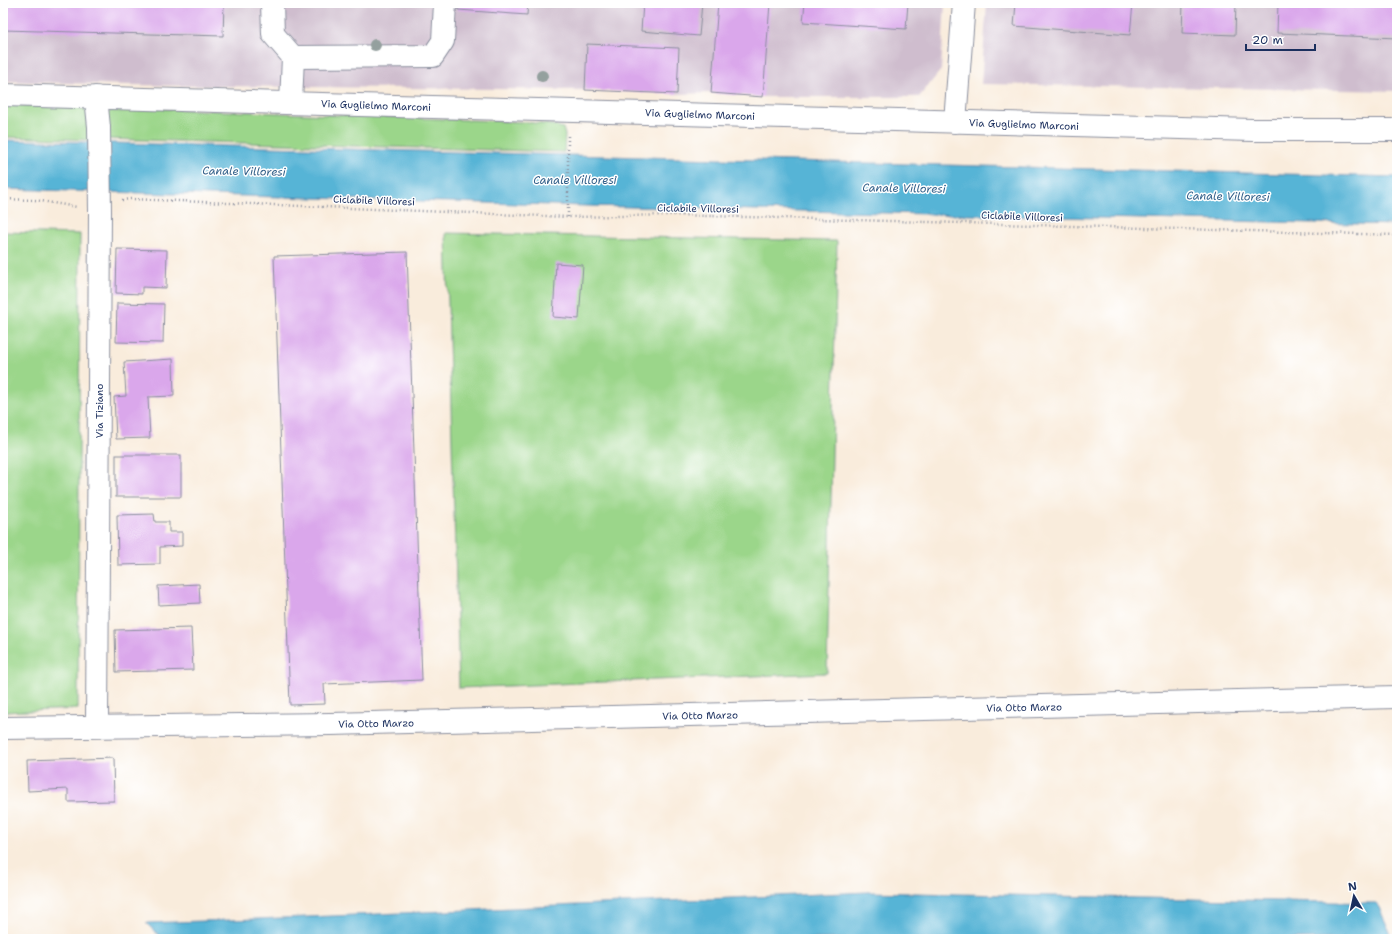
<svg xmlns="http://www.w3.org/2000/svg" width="1400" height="942" viewBox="0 0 1400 942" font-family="'Shantell Sans',sans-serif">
<rect width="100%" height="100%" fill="#fff"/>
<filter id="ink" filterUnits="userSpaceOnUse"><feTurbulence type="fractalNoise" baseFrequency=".025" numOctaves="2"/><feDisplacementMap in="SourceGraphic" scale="8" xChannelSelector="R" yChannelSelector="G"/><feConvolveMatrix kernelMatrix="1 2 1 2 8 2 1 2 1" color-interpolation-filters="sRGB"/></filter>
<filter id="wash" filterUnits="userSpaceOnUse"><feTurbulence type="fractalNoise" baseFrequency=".012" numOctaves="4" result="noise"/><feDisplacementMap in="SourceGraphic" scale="16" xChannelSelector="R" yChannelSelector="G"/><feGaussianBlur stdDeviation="0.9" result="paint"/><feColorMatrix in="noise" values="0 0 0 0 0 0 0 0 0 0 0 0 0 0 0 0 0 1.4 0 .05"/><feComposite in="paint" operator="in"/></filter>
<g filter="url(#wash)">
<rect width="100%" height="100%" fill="#f9ecdc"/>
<g fill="#cfbdce">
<path d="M3 3H945L941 70 919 97H763L711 93 677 94 585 90 127 85 3 81Z"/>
<path d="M987 3H1397V91L981 84Z"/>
</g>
<g fill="#9bd68a" stroke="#5b8274">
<path d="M3 105 87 107 94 140 3 137Z"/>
<path d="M115 107 525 122 553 125 563 128 565 135 564 152 104 139 107 114Z"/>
<path d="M3 232 80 234 78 709 3 712Z"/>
<path d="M446 233 837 241 827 673 459 688Z"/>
</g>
<g fill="#57b4d6" stroke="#39729a">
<path d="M3 140 1397 177V225L587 206 3 189Z"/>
<path d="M868 892 1377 903 1393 939H163L146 923C387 915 627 902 868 892Z"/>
</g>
<g id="blocks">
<g fill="#daa7eb">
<path d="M3 3H224L223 36 3 30Z"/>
<path d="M458 3H528L527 15 458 10Z"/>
<path d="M643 3H702L699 36 641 31Z"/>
<path d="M718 3H770L763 97 711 93Z"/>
<path d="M805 3H908L906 29 803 22Z"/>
<path d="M1016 3H1133L1130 35 1014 26Z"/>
<path d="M1183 3H1236L1235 35 1182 33Z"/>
<path d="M1278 3H1397V38L1277 33Z"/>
<path d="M587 44 679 48 677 94 585 90Z"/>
<path d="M117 249 167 250 166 288 142 287V294L116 293Z"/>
<path d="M407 252 422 680 324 684 325 704 290 705 274 256Z"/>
<path d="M556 263 583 265 579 319 553 317Z"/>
<path d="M117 303 164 304 163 343 116 342Z"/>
<path d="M173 359 174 396 148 397 150 438 116 439 114 397 126 396 124 362Z"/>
<rect x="116" y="455" width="65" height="42"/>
<path d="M154 514 155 522H169V532H182V546L160 547V564L118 565 117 515Z"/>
<path d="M199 584 200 603 159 605 158 586Z"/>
<path d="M191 628 193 670 116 672 115 630Z"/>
<path d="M113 758 114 801 68 802V789L28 791 27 761Z"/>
</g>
</g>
</g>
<g filter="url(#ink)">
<use href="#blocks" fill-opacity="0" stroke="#8a8e9d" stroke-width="1"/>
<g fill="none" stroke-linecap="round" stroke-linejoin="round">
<g stroke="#8a8e9d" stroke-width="24">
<g id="minor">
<path d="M272 3 273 34 293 57 291 103"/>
<path d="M293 57 433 56 443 41 445 3"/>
<path d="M3 95 1252 130H1397"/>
<path d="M96 97 99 127 100 212 97 726"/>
<path d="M955 122 964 3"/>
<path d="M3 728 331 724 1397 697"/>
</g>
</g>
<g stroke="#8a8e9d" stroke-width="2.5" stroke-dasharray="1 3" stroke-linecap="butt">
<path d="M3 199 35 200 77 207"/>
<path d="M122 200 131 199 568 217 673 215 1397 235"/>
<path d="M568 217V133"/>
</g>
<use href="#minor" stroke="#fff" stroke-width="22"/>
</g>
<g fill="#94a09e">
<circle cx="375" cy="45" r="6"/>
<circle cx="542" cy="76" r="6"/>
</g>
</g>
<g text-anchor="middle" stroke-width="3" stroke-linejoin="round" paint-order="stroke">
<g font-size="10" fill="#1b2f5e" stroke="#fff">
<text transform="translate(376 105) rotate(2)" y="4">Via Guglielmo Marconi</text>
<text transform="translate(700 114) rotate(2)" y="4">Via Guglielmo Marconi</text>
<text transform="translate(1024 124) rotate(2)" y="4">Via Guglielmo Marconi</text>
<text transform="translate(374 200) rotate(2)" y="4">Ciclabile Villoresi</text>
<text transform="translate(698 208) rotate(1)" y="4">Ciclabile Villoresi</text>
<text transform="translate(1022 216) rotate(2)" y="4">Ciclabile Villoresi</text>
<text transform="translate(99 411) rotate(-90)" y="4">Via Tiziano</text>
<text transform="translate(1024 707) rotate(-1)" y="4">Via Otto Marzo</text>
<text transform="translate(700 715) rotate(-1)" y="4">Via Otto Marzo</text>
<text transform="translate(376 723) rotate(-1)" y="4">Via Otto Marzo</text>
</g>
<g font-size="11" font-style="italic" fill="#305e88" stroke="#fff">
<text transform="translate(244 171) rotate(1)" y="4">Canale Villoresi</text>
<text x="575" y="184">Canale Villoresi</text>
<text transform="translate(904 188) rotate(1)" y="4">Canale Villoresi</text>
<text transform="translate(1228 196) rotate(1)" y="4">Canale Villoresi</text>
</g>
</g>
<rect width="1400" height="942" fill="none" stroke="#fff" stroke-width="16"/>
<g transform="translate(1354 896) rotate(351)" stroke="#ffffff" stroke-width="3" paint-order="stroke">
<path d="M0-3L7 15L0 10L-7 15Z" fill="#1b2f5e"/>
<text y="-6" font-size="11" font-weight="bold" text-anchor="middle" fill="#1b2f5e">N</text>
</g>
<path d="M1246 44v6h69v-6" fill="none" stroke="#1b2f5e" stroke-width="2"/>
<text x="1252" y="44" font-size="12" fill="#1b2f5e" stroke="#ffffff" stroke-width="3" paint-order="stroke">20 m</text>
</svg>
